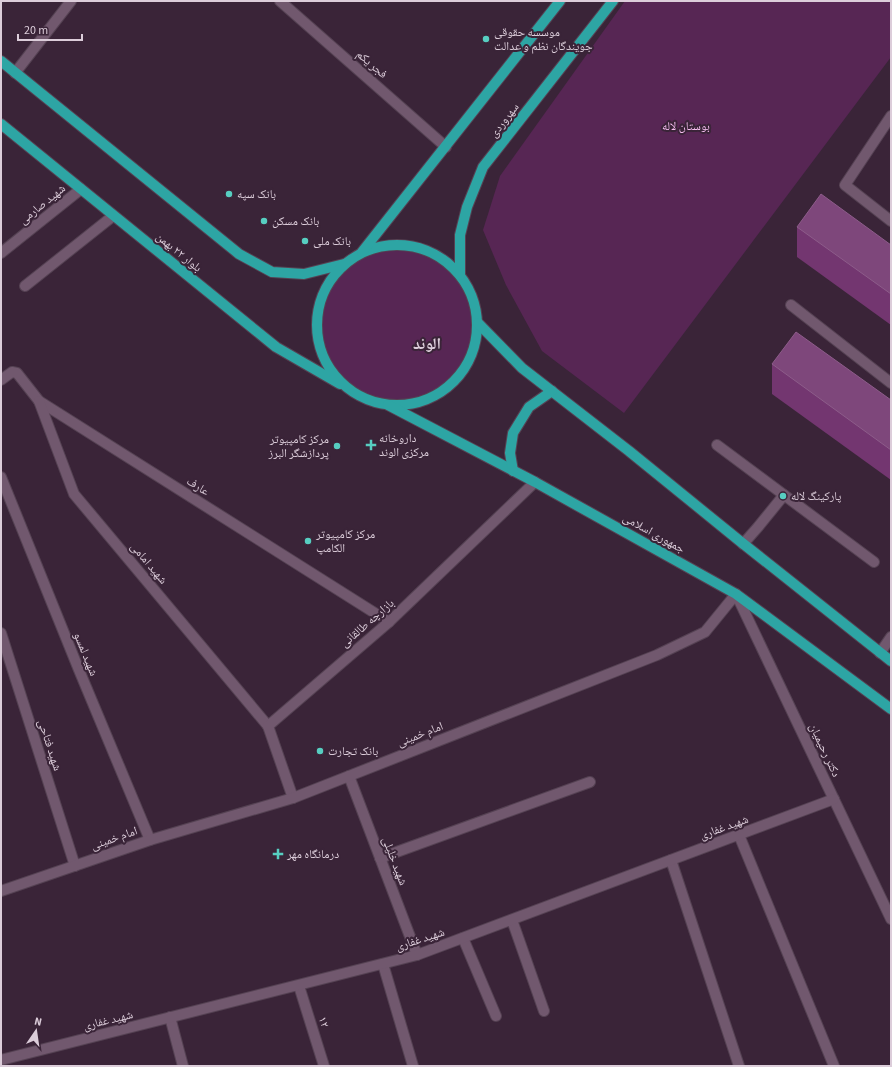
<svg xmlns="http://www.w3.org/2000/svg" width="892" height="1067" viewBox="0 0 892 1067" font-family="'Source Sans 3','Noto Naskh Arabic',sans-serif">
<rect width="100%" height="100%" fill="#3a2438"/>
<g fill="#572654">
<path d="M625 1H891V57L624 413 542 351 506 285 483 230 500 176Z"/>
<circle cx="397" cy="325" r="80"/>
</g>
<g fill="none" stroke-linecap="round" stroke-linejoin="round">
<g stroke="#554253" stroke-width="12">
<g id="minor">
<path d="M280 1 446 147"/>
<path d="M15 73 71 1"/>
<path d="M891 116 845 185 891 221"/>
<path d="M1 253 81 189"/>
<path d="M25 286 113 216"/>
<path d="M791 305 891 383"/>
<path d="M1 380 12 372 17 373 39 401 389 622"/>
<path d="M39 401 74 494 268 726"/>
<path d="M717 445 874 562"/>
<path d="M1 477 79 670 150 840"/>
<path d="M743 544 758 527 784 495"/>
<path d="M1 633 75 866"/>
<path d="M880 653 891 637"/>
<path d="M349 776 417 955"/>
<path d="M293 798 268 726 389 622 535 482"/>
<path d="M739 835 834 1066"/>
<path d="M380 858 590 782"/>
<path d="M671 860 739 1066"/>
<path d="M1 891 150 840 293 798 657 655 705 632 736 594 891 919"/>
<path d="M512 920 544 1011"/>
<path d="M463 938 496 1016"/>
<path d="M383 964 413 1066"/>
<path d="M299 986 324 1066"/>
<path d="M170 1017 183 1066"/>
<path d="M1 1060 417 955 834 799"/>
</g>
</g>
<g stroke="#554253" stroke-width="12">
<g id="major">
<path d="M1 61 239 254 272 272 304 274 344 264"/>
<path d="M1 124 276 347 340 384"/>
<circle cx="397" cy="325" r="80"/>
<path d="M362 252 560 1"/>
<path d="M460 275V235L467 207 483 167 613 1"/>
<path d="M478 323 522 368 629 451 741 542 891 661"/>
<path d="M388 405 535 482 736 594 891 709"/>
<path d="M513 471 510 453 513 433 529 407 552 391"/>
</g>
</g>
<use href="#minor" stroke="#71586e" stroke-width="10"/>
<use href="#major" stroke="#2da5a4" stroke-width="10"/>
</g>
<g fill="#733670">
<path d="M797 227 891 245V325L797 257Z"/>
<path d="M772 364 891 400V480L772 394Z"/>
</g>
<g fill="#7e477b" stroke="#8d5c8a">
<path d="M821 194 891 245V294L797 227Z"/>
<path d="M796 332 891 400V450L772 364Z"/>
</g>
<g fill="#57cec1" stroke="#3a2438" stroke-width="1.5">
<circle cx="486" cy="39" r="4"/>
<circle cx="229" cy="194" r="4"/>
<circle cx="264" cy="221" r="4"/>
<circle cx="305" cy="241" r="4"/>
<path d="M369 439h4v4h4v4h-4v4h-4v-4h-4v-4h4z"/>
<circle cx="337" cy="446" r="4"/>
<circle cx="783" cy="496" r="4"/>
<circle cx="308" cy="541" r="4"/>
<circle cx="320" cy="751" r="4"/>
<path d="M276 848h4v4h4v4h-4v4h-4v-4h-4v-4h4z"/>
</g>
<g text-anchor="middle" stroke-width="4" stroke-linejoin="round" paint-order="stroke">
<g font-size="12" fill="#dccdda" stroke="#3a2438" text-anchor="start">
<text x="494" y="36">موسسه حقوقی<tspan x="494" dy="14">جویندگان نظم و عدالت</tspan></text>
<text x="237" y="198">بانک سپه</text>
<text x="272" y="225">بانک مسکن</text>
<text x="313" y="245">بانک ملی</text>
<text x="379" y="442">داروخانه<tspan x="379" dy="14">مرکزی الوند</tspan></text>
<text x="329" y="443" text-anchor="end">مرکز کامپیوتر<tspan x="329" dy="14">پردازشگر البرز</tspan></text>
<text x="791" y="500">پارکینگ لاله</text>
<text x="316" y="538">مرکز کامپیوتر<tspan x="316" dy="14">الکامپ</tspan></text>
<text x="328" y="755">بانک تجارت</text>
<text x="287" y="858">درمانگاه مهر</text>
</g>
<g font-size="12" fill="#dccdda" stroke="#3a2438">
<text transform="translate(372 64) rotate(41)" y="4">فجر یکم</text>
<text transform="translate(504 120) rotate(-52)" y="4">سهروردی</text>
<text transform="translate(42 204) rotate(-39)" y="4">شهید صارمی</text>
<text transform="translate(179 252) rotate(39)" y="4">بلوار ۲۲ بهمن</text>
<text transform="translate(198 486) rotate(32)" y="4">عارف</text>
<text transform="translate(654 533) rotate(29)" y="4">جمهوری اسلامی</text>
<text transform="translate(149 563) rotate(50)" y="4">شهید امامی</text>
<text transform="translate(367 623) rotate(-41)" y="4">بازارچه طالقانی</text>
<text transform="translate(86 654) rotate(68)" y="4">شهید لمسو</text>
<text transform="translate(420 734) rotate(-21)" y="4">امام خمینی</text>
<text transform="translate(50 745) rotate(72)" y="4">شهید فتاحی</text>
<text transform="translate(825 750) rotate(65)" y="4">دکتر رحیمیان</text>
<text transform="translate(724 827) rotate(-20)" y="4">شهید غفاری</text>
<text transform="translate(114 838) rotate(-19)" y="4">امام خمینی</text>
<text transform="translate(395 861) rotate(69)" y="4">شهید خلیلی</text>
<text transform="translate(420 939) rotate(-18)" y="4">شهید غفاری</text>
<text transform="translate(108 1020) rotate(-14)" y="4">شهید غفاری</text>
<text transform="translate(324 1022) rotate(72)" y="4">۱۲</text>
</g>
<g font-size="12" fill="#f6bef0" stroke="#3a2438">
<text x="686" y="130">بوستان لاله</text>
</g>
<g font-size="16" font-weight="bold" fill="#dccdda" stroke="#3a2438">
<text x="427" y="349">الوند</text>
</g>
</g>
<rect width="892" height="1067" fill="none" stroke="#dccdda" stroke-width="4"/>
<g transform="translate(36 1031) rotate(13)" stroke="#3a2438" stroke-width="3" paint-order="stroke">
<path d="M0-3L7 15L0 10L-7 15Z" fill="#dccdda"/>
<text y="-6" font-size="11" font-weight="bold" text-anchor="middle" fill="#dccdda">N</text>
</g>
<path d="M18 34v6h64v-6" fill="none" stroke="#dccdda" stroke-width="2"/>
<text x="24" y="34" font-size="12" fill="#dccdda" stroke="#3a2438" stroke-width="3" paint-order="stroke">20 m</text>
</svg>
